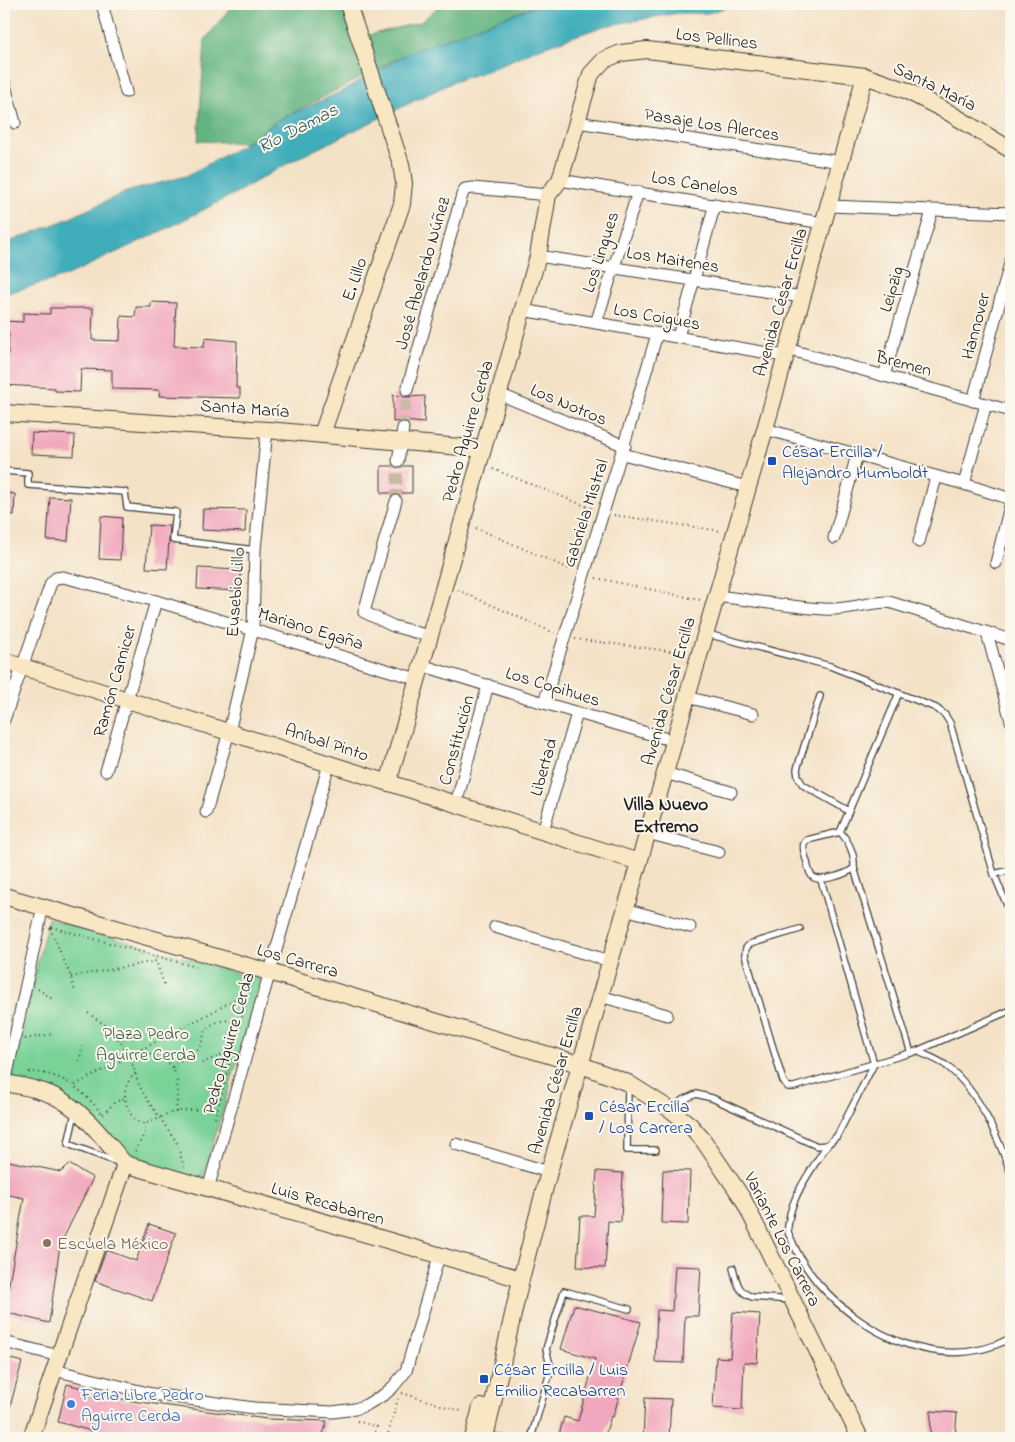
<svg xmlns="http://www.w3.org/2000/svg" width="1015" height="1442" viewBox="0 0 1015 1442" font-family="'Indie Flower',sans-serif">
<rect width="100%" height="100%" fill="#fbf7ec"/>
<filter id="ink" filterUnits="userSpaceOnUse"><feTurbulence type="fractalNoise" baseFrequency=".02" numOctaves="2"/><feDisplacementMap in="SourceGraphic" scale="10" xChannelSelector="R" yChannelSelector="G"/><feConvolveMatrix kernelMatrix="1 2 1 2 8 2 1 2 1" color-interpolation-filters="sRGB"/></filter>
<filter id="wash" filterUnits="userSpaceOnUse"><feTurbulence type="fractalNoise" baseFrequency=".0096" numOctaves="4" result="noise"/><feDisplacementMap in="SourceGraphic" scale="20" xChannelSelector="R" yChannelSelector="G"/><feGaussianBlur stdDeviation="1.12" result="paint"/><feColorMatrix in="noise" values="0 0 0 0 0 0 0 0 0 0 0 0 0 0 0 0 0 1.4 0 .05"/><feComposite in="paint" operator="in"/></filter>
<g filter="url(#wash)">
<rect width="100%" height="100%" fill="#f4e2c7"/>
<path fill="#79d298" stroke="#4a775a" d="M48 918 261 980 201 1184 128 1161 91 1118 11 1080Z"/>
<path fill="#62b480" stroke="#3f684e" d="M233 4H340L369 35 421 22 441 4H541L410 52 277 121 245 143 198 141 205 40Z"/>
<path fill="#3fadbb" stroke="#2e646c" d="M541 4H739L708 13H678L604 26 534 50 489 70 453 82 290 162 234 194 172 226 66 276 4 294V244L70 218 126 192 186 176 245 144 277 121 338 93 410 52Z"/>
<g id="blocks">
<g fill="#f1a8be">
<path d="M151 302 176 303 174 346 204 347 205 338 237 341 236 388H240V398L159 396 160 390 112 389V370L81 369 80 392 55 391V388L4 385V368H7L9 332 4 331V321L23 322V313L50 314V308H93L92 340 120 341 121 316 135 317 136 307H151Z"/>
<path d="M393 395 405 397 425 396 424 423 404 421 393 422Z"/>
<path d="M32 433 75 435 74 456 31 454Z"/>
<path d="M381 466H393L397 468 404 466H412V493H381Z"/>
<path d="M4 493 15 494 14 515 4 514Z"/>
<path d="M50 497 71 498 68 541 47 540Z"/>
<path d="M203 509 246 510 245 532 202 530Z"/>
<path d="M101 516 122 518 120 560 99 559Z"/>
<path d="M149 525 170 526 167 569 146 568Z"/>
<path d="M198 568 241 570 240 591 197 589Z"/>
<path d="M4 1160 61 1172 69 1164 93 1178 60 1245 49 1323 4 1312V1294L7 1295 24 1198 4 1194Z"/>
<path d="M663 1170 690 1171 688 1224 661 1223Z"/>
<path d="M597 1171 623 1173 621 1222 608 1221 605 1268 577 1267 580 1216H594Z"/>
<path d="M149 1224 176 1233 152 1301 95 1281 106 1250 136 1261Z"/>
<path d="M675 1266 701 1267 698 1316H685L683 1363 655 1362 657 1310 672 1311Z"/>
<path d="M574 1305 641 1322 613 1417 611 1416 604 1438H558L564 1417 578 1421 595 1359 561 1349Z"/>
<path d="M733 1312 760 1314 757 1363 744 1362 742 1410 713 1408 716 1357 730 1358Z"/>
<path d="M4 1357 22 1362 7 1418 4 1417Z"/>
<path d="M67 1384 125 1400 267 1419 327 1421 322 1438H150L99 1433 58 1422Z"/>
<path d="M645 1398 671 1399 669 1438H643Z"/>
<path d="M931 1411 957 1413 955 1438H930Z"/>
</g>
</g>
</g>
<g filter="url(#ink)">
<use href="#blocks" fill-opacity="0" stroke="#3c3a36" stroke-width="1"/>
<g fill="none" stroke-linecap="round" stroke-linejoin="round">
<g stroke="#c9baa5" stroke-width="11" stroke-dasharray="11 5.5" stroke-linecap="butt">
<path d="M403 428 407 390"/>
<path d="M396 501 398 461"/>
</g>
<g stroke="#3c3a36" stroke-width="8">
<g id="lane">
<path d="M4 471 28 473V485L125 492 127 507 176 512 173 540 255 550"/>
<path d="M707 634 830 666 936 708 945 715 950 723 994 874 1011 915"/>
<path d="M820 696 797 769 798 777 803 785 849 811"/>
<path d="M840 832C849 841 855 855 854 868 847 874 821 883 813 877 809 874 808 867 807 862 805 856 802 849 804 843L807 840Z"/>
<path d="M840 832 899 693"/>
<path d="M854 868 911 1053"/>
<path d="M994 874 1011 870"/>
<path d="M800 929 750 944 746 948 745 955 783 1081 788 1087H794L917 1051 1011 1010"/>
<path d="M917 1051C927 1056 940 1060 948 1067 980 1093 997 1136 1011 1173"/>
<path d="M628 1085 627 1150H656"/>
<path d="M672 1110 681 1101 696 1094 712 1098 817 1146 827 1145 837 1136 874 1064 821 880"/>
<path d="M75 1113 68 1144 117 1162"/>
<path d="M827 1145C812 1169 794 1192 789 1219 789 1223 787 1227 788 1231 788 1234 791 1238 792 1241 800 1259 806 1268 818 1283 865 1337 943 1374 1011 1338"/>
<path d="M733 1268C737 1282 737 1291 752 1297L790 1300"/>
<path d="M488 1435 500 1438"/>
<path d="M531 1438 551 1369 546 1349 564 1291 629 1309"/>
</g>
</g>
<g stroke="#3c3a36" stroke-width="13">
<g id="street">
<path d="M102 4 126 92"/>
<path d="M4 82 15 123"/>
<path d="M577 122 841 162"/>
<path d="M560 180 823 223"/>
<path d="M829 206 1011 213"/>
<path d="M538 256 802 297"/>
<path d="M522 310 785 356"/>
<path d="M596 323 638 192"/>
<path d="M678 337 715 204"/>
<path d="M787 349 1011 411"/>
<path d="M884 376 932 211"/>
<path d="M407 390 462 195 465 189 473 188 548 195"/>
<path d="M499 394 625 446"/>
<path d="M973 401 1011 260"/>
<path d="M765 429 964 484 1011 499"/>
<path d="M623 454 747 487"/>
<path d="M398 461 403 428"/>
<path d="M964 484 986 404"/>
<path d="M396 501 364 612 393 626 429 636"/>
<path d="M834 538 857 455"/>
<path d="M919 542 936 477"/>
<path d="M996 563 1011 502"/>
<path d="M716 596C752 600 788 607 824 609 846 611 867 602 889 602L1011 640"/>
<path d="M987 633 1011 721"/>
<path d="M421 665 544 703 674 741"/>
<path d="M687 697 753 714"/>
<path d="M544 703C582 580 621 458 657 334"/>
<path d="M4 720 51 583 56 578 63 577 156 601 417 679"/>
<path d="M106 771 156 601"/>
<path d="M665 773 731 792"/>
<path d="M456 804 488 685"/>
<path d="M206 812 229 732 253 629 255 550 267 430"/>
<path d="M543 831 577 713"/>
<path d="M647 833 719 852"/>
<path d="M625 909 690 927"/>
<path d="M495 927 610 961"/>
<path d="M600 996 667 1015"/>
<path d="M5 1083 43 906"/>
<path d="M456 1144 549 1172"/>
<path d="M208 1189 329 764"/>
<path d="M4 1342 59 1356"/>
<path d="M54 1370 152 1394 254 1408 333 1412 355 1409 366 1405 385 1394 393 1387 406 1371 439 1256"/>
</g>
</g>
<g stroke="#3c3a36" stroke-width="18">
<g id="secondary">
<path d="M4 413 267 430 483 449"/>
<path d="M322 434 402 204 404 183 401 164 348 4"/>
<path d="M4 661 639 862"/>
<path d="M388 783 538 256 548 195 560 180 591 74 604 60 621 53 647 50 865 76 905 90 948 112 1011 150"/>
<path d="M4 896 269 972 579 1064 628 1083 671 1110 690 1125 703 1140 743 1199 860 1438"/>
<path d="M4 1083C23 1086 46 1090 63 1101 88 1116 106 1142 125 1164"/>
<path d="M125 1164 521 1279"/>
<path d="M31 1438 125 1164"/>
<path d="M473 1438 481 1407"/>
<path d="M485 1438 521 1279 549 1172 765 429 865 76"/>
</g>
</g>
<g stroke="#3c3a36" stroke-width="2" stroke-dasharray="1 4" stroke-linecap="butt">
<path d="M493 469 593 509"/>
<path d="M614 515 721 531"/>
<path d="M476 528 572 570"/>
<path d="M596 578 701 600"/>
<path d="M458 590 554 633"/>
<path d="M575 639 685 653"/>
<path d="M51 927 196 967"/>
<path d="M50 928 71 977 75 991"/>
<path d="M71 977 156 961 164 984"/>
<path d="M38 989 54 1000"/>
<path d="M88 1013 111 1029 120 1041 130 1056 138 1083 148 1101 176 1141 184 1167"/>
<path d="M25 1039 53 1034"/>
<path d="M142 1049C149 1055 155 1056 163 1060 182 1068 177 1095 176 1112"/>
<path d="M79 1061 83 1046"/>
<path d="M202 1063 233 1050"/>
<path d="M172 1067C179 1060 188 1057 195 1052 207 1042 199 1026 221 1021 227 1019 235 1022 239 1026"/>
<path d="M29 1072C65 1073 82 1090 104 1116"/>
<path d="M135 1073C132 1077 128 1082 126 1086 122 1097 130 1125 145 1123 154 1123 162 1115 171 1113 183 1109 203 1110 217 1109"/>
<path d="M75 1085 216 1010 239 997 250 984"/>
<path d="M103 1114 115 1102 125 1098"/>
<path d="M215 1118 251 982"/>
<path d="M135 1151 145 1133V1123"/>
<path d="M402 1393 464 1412"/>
<path d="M357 1421 377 1427 373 1438"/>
<path d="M387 1438 398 1399"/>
</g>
<use href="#lane" stroke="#fff" stroke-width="5.5"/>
<use href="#street" stroke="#fff" stroke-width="11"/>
<use href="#secondary" stroke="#f9e7c3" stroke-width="16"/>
</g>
</g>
<g fill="#1a4fb4" stroke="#fbf7ec" stroke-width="2">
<rect x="767" y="456" width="10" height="10" rx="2.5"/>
<rect x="584" y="1111" width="10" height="10" rx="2.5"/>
<rect x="479" y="1374" width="10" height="10" rx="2.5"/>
</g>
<circle fill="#8d6e63" stroke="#fbf7ec" stroke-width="2" cx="47" cy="1243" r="5"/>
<circle fill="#3f7fe0" stroke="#fbf7ec" stroke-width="2" cx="71" cy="1404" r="5"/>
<g text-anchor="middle" stroke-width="4" stroke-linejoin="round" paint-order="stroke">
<g font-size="18" fill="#1c1c1c" stroke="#fbf7ec">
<text transform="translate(717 38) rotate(7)" y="6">Los Pellines</text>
<text transform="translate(935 86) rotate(26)" y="6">Santa María</text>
<text transform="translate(712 124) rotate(9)" y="6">Pasaje Los Alerces</text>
<text transform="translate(695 183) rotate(9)" y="6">Los Canelos</text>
<text transform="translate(600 252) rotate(-72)" y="6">Los Lingues</text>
<text transform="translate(673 259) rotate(9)" y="6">Los Maitenes</text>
<text transform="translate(422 273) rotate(-74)" y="6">José Abelardo Núñez</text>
<text transform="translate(354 279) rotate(-71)" y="6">E. Lillo</text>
<text transform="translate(891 289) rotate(-74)" y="6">Leipzig</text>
<text transform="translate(780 302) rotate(-74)" y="6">Avenida César Ercilla</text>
<text transform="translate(657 316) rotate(10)" y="6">Los Coigues</text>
<text transform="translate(975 326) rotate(-75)" y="6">Hannover</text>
<text transform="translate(904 363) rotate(15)" y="6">Bremen</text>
<text transform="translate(569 404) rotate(23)" y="6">Los Notros</text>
<text transform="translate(245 408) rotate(4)" y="6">Santa María</text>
<text transform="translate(467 431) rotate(-74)" y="6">Pedro Aguirre Cerda</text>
<text transform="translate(585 513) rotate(-72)" y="6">Gabriela Mistral</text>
<text transform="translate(235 592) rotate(-86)" y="6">Eusebio Lillo</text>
<text transform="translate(311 628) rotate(17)" y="6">Mariano Egaña</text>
<text transform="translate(114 681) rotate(-74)" y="6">Ramón Carnicer</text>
<text transform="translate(553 686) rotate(17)" y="6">Los Copihues</text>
<text transform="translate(668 691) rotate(-74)" y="6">Avenida César Ercilla</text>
<text transform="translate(456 740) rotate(-75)" y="6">Constitución</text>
<text transform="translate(327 742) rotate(18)" y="6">Aníbal Pinto</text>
<text transform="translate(543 767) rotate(-74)" y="6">Libertad</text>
<text transform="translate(298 960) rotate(16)" y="6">Los Carrera</text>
<text transform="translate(228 1043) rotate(-74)" y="6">Pedro Aguirre Cerda</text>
<text transform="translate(555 1080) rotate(-74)" y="6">Avenida César Ercilla</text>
<text transform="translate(328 1203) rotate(16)" y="6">Luis Recabarren</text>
<text transform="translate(783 1239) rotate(63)" y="6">Variante Los Carrera</text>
</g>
<g font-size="18" fill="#164399" stroke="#fbf7ec" text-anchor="start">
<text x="782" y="457">César Ercilla /<tspan x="782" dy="21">Alejandro Humboldt</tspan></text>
<text x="599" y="1112">César Ercilla<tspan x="599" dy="21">/ Los Carrera</tspan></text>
<text x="494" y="1375">César Ercilla / Luis<tspan x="494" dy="21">Emilio Recabarren</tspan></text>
</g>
<g font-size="18" fill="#3d5c47" stroke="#fbf7ec">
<text x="146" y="1039">Plaza Pedro<tspan x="146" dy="21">Aguirre Cerda</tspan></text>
</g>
<g font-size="18" fill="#785e54" stroke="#fbf7ec" text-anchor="start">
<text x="57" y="1249">Escuela México</text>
</g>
<g font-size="18" fill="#366cbe" stroke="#fbf7ec" text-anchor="start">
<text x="81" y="1400">Feria Libre Pedro<tspan x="81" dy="21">Aguirre Cerda</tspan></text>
</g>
<g font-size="19" font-style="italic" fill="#2c5d64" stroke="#fbf7ec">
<text transform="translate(297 127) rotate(-27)" y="7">Río Damas</text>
</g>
<g font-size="19" font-weight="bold" fill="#1c1c1c" stroke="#fbf7ec">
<text x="666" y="810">Villa Nuevo<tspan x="666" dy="22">Extremo</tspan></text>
</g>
</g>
<rect width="1015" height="1442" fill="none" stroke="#fbf7ec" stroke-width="20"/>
</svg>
